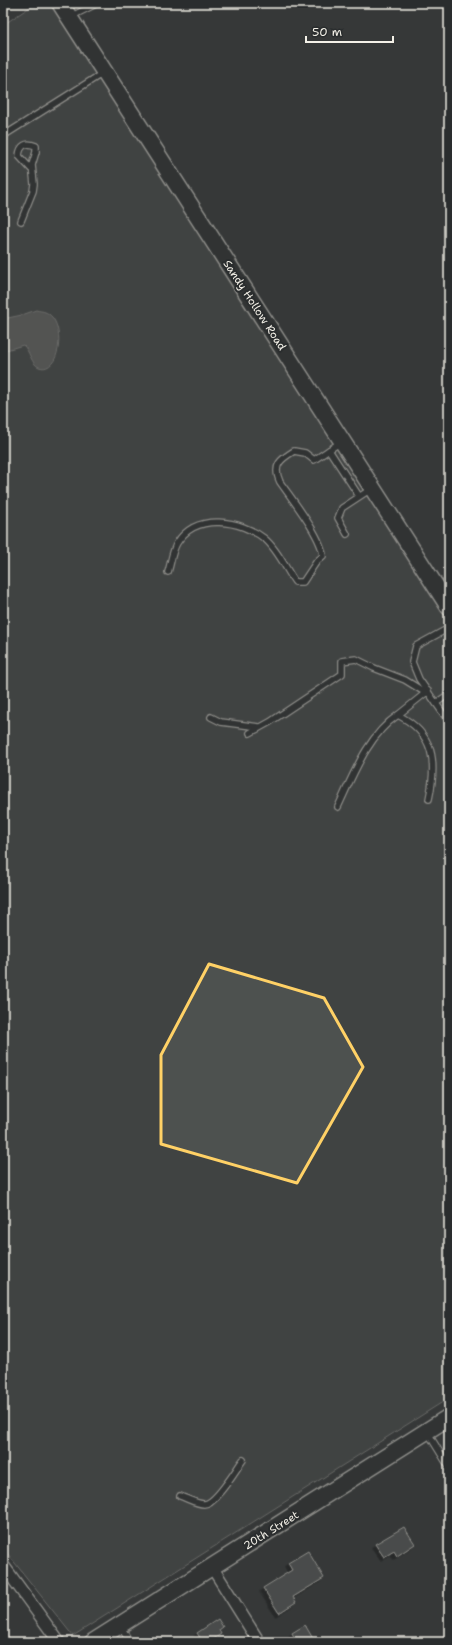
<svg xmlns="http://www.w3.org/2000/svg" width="452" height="1645" viewBox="0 0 452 1645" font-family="'Shantell Sans',sans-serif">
<defs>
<filter id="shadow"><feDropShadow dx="-3.5" dy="3.5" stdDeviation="0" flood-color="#0009"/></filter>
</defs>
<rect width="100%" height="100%" fill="#363939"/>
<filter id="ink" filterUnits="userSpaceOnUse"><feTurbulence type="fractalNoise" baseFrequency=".025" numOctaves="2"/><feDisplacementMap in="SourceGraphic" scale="8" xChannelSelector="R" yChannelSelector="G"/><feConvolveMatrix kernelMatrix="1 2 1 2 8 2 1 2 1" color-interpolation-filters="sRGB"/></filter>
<g filter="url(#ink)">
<path fill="#4e514f" stroke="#a1a19c" d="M36 3H52L449 611V1398L73 1636 3 1548V25Z"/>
<path fill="#757572" stroke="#a8a7a1" d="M36 310C39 311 43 311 45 312 67 320 61 375 39 367 31 364 30 351 23 345L3 351V319L22 315Z"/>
<g fill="#616362" stroke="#f4f1e8" filter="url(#shadow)">
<path d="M404 1527 415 1544 397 1556 394 1551 384 1557 375 1544Z"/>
<path d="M308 1551 324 1578 293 1597 296 1602 279 1613 263 1588 292 1570 288 1563Z"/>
<path d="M218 1619 223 1627 219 1630 221 1634 209 1642H203L197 1633Z"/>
<path d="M305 1625 315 1642H297L292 1633Z"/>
</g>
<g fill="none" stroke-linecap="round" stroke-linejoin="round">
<g stroke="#f4f1e8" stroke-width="8">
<g id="lane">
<path d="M70 17 98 3"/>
<path d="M3 136 103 73"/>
<path d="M21 221 33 191 34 184 32 165 36 152V146C26 142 20 145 19 156L31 169"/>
<path d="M329 450 359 496"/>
<path d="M347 534 338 518 342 508 371 489"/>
<path d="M168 572C171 563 172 551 177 543 196 512 241 520 265 539 278 550 286 569 295 582H303L317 561 323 556C322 537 291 498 280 482 272 465 281 459 294 451L305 453 314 460 341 442"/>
<path d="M449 628 416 646 412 662 419 679 449 722"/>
<path d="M436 703 449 694"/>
<path d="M398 715 428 691"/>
<path d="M211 717 221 722 259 727"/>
<path d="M250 733 270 722 342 674V661L356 659 374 668 405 680 426 693"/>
<path d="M338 807C353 775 368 735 398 715 435 734 437 762 429 799"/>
<path d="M428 1433 449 1467"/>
<path d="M180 1496C188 1499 197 1504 204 1504 216 1504 236 1469 243 1460"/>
<path d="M120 1626 130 1642"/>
</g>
</g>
<g stroke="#f4f1e8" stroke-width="14">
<g id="street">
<path d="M3 1565 59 1642"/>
<path d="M212 1567 259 1642"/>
</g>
</g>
<g stroke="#f4f1e8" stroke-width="19">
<g id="secondary">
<path d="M60 3 449 607"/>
<path d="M93 1642 449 1417"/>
</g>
</g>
<use href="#lane" stroke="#2a2d2e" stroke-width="5.5"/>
<use href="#street" stroke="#2a2d2e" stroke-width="11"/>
<use href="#secondary" stroke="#2a2d2e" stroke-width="16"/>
</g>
</g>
<path d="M0 0H452V1645H0ZM209 964 324 998 363 1067 297 1183 161 1144V1055Z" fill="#363939" fill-opacity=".55" fill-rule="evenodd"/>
<path fill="none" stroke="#ffd166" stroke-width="3" stroke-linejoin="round" d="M209 964 324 998 363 1067 297 1183 161 1144V1055Z"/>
<g text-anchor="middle" stroke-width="4" stroke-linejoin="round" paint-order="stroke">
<g font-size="11" fill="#f4f1e8" stroke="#2a2d2e">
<text transform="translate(255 305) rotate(57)" y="4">Sandy Hollow Road</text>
<text transform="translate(271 1530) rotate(-32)" y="4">20th Street</text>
</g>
</g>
<rect width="452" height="1645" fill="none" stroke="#2a2d2e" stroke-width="16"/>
<rect x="8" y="8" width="436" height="1629" fill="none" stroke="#f4f1e8" stroke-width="1.5" filter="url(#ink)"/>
<path d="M306 36v6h87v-6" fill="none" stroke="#f4f1e8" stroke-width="2"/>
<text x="312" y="36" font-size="12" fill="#f4f1e8" stroke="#2a2d2e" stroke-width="3" paint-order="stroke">50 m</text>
</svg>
